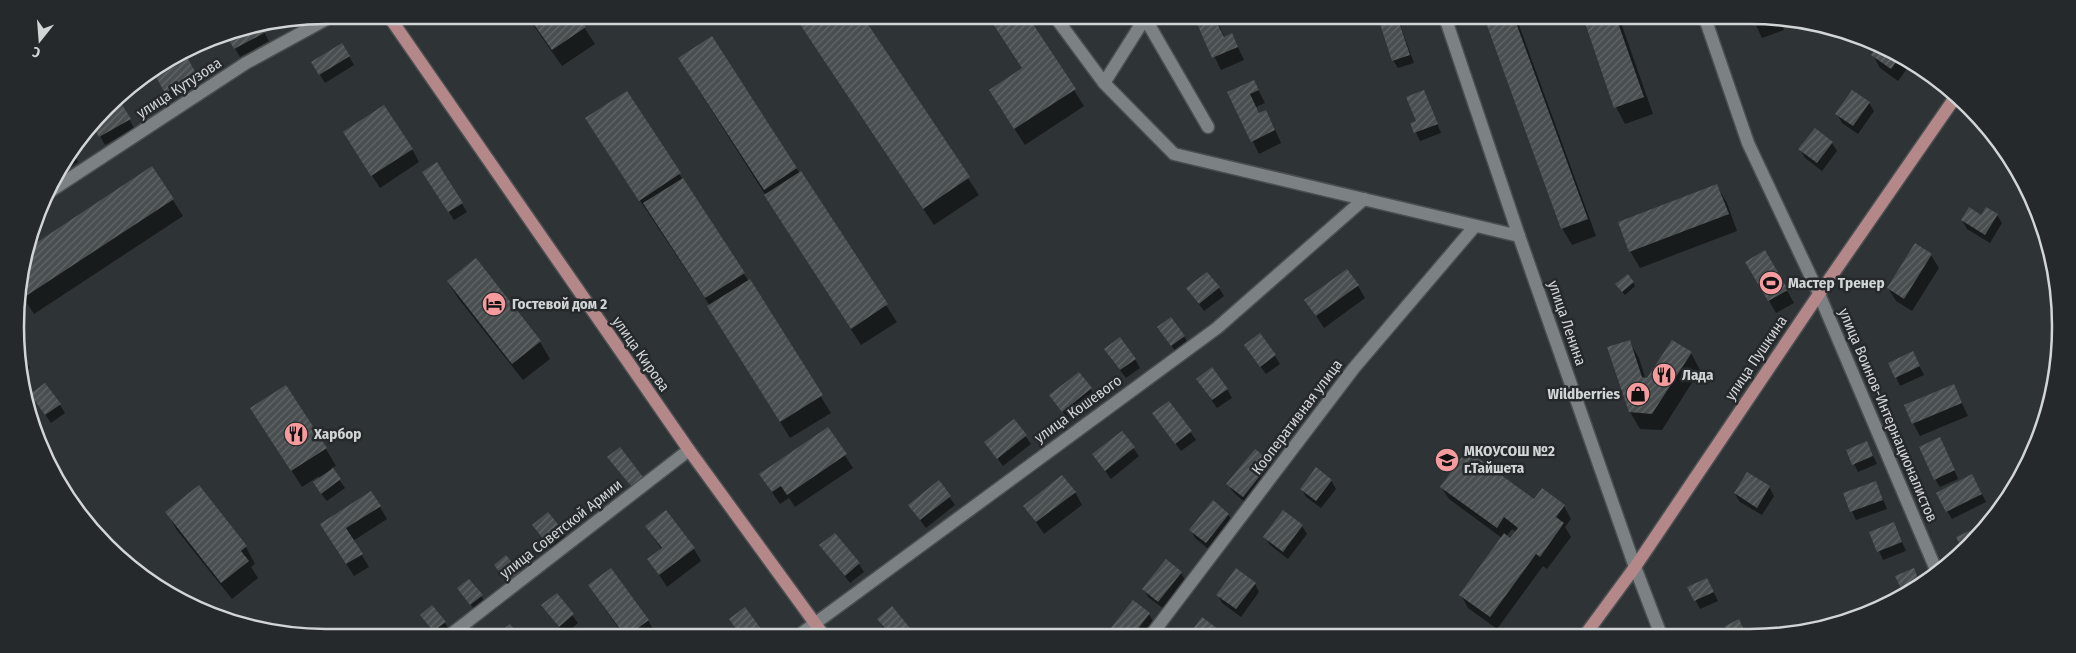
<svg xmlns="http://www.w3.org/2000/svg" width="2076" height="653" viewBox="0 0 2076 653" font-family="'Fira Sans Condensed',sans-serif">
<defs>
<pattern id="building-hatch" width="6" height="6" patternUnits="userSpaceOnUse" patternTransform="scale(1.25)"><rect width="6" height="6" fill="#494e50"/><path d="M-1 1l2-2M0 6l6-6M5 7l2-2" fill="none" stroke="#626768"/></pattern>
</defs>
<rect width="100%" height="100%" fill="#2e3335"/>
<g fill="#0007" fill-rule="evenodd">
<path d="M527 16H577L595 44 562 66Z"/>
<path d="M795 17H862L979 195 934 225Z"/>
<path d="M989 18H1028L1084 106 1025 145 1000 107 1023 69Z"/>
<path d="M1196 19H1226L1218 23 1225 38 1232 35 1244 60 1221 70Z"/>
<path d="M1398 19 1414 63 1398 68 1393 60Z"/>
<path d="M1486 20H1516L1519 25 1596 236 1572 245 1562 228Z"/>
<path d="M1585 20H1620L1653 114 1625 124 1616 107Z"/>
<path d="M1754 21H1781L1784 30 1762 38Z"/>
<path d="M262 28 269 41 240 57 227 35Z"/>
<path d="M711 38 897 322 861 345 689 75Z"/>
<path d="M342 44 354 65 325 83 312 62Z"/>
<path d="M1877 49 1911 63 1898 81 1880 68 1873 55Z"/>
<path d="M187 61 200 84 171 100 158 77Z"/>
<path d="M1254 81 1265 103 1256 107 1260 114 1273 125 1281 143 1259 154 1229 93Z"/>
<path d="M1424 91 1441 133 1420 141 1412 124 1417 121Z"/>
<path d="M626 92 744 274 831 413 790 438 719 323 710 306 586 119Z"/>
<path d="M1869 103 1874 111 1858 134 1842 123 1837 114Z"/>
<path d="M121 105 134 128 105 145 95 127 104 115Z"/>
<path d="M1815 130 1832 143 1837 151 1822 171 1805 158 1800 149Z"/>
<path d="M352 145 412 149 419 162 380 188Z"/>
<path d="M74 154 78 162 56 177Z"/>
<path d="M437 164 467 212 454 220 429 181Z"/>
<path d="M152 167 183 216 34 314 18 290 29 249Z"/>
<path d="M1717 186 1727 203 1737 231 1640 268 1630 251Z"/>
<path d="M1997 215 2002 223 1990 243 1967 229 1962 220Z"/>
<path d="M1765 252 1794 303 1776 313 1747 262Z"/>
<path d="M1931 255 1939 268 1912 311 1896 301 1888 288Z"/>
<path d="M476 260 540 342 550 359 523 380 458 298 448 282Z"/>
<path d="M1633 282 1635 286 1625 295 1619 288Z"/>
<path d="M1358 286 1365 298 1324 328 1306 300Z"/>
<path d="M1219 288 1224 296 1204 311 1188 289Z"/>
<path d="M1164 336H1184L1189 345 1177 353Z"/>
<path d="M1629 341 1639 358 1646 381 1691 353 1700 370 1662 430 1640 429 1630 412Z"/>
<path d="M1913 353 1924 375 1900 386 1896 377Z"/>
<path d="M1251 354 1275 356 1280 364 1266 374Z"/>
<path d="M22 355 30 368 23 373Z"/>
<path d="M1110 357 1135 359 1140 368 1126 378Z"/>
<path d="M1079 373 1096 397 1068 419 1051 395Z"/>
<path d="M1197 379 1227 389 1232 398 1217 408Z"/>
<path d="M1953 385 1968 416 1920 436 1913 423Z"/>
<path d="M285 387 326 449 336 466 331 468 345 488 327 501 319 491V476L302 487 252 409Z"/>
<path d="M32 395 60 405 65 413 51 423Z"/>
<path d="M1169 402 1196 440 1181 451 1159 422Z"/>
<path d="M1014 420 1031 444 1003 466 986 443Z"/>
<path d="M827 428 853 468 795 507 789 498 780 504 760 474Z"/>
<path d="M1122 433 1139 456 1111 479 1094 455Z"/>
<path d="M1867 443 1877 464 1858 472 1854 464Z"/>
<path d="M1944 447 1958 479 1940 487 1935 479Z"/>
<path d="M1255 451 1270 463 1275 471 1248 505 1233 492 1228 484Z"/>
<path d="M609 457 642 477 647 486 637 494Z"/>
<path d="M1331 480 1336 489 1321 508 1306 497 1302 489Z"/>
<path d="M939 482 955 505 926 528 915 513Z"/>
<path d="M1876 482 1887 509 1856 520 1844 494Z"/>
<path d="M1977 484 1986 502 1952 519 1947 511Z"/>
<path d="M1441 487 1564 506 1571 519 1565 527 1571 537 1547 569 1543 566 1497 629 1468 608 1461 595 1502 538 1449 499ZM1512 529 1516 532 1510 540 1506 537Z"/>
<path d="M1769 487 1774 496 1762 515 1740 502 1735 494Z"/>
<path d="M1075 492 1082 505 1044 534 1025 506Z"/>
<path d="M380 507 387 519 353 541 369 567 354 576 329 537Z"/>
<path d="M167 512 246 547 255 564 251 567 258 578 232 599 176 529Z"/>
<path d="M548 514 569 542 555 553 539 533Z"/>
<path d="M1228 514 1233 523 1211 551 1195 538 1191 530Z"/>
<path d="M1894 524 1906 551 1883 560 1871 533Z"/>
<path d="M646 526 694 549 701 561 667 587 649 559 662 550Z"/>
<path d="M1302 526 1307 534 1288 559 1270 545 1265 537Z"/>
<path d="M821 545 859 564 864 572 850 583Z"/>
<path d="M1166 561 1181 573 1186 582 1164 609 1148 597 1144 589Z"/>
<path d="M1913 570 1920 584 1905 594 1897 577Z"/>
<path d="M1707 579 1718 601 1700 609 1689 587Z"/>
<path d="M1255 584 1259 592 1241 617 1222 603 1218 595Z"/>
<path d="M589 586 648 620 655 633H622Z"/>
<path d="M459 588 481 596 486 604 476 612Z"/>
<path d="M557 595 578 623 566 633H563L543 606Z"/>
<path d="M892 608 913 633H888L883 627 878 619Z"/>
<path d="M1149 614 1156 627 1151 634H1107Z"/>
<path d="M422 615 445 622 449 631 447 632H434Z"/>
</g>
<g fill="url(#building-hatch)">
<path d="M528 16H579L586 27 552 50Z"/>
<path d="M795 17H863L970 177 923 209Z"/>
<path d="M989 18H1029L1076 89 1014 129 989 90 1022 68Z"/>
<path d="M1195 19H1215L1224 37 1232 33 1238 47 1212 58Z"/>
<path d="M1384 19H1398L1410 55 1392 61 1379 21Z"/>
<path d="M1485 20H1515L1588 219 1561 229Z"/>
<path d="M1584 20H1617L1644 97 1614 108Z"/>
<path d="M263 28 266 32 234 49 226 35Z"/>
<path d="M712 36 797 168 764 190 678 58Z"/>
<path d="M342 43 350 56 319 75 311 62Z"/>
<path d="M1876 48 1899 58 1891 69 1871 55Z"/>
<path d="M188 59 197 75 165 93 156 77Z"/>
<path d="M1254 80 1259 90 1250 94 1259 113 1266 110 1275 130 1251 142 1227 92Z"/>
<path d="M1424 90 1438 124 1414 133 1410 123 1416 121 1406 97Z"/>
<path d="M1852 90 1870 102 1853 126 1835 114Z"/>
<path d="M627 91 681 173 639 201 585 118Z"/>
<path d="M121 103 131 119 99 137 94 128 106 112Z"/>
<path d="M384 105 413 149 371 176 343 132Z"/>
<path d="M1815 128 1833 142 1817 163 1798 149Z"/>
<path d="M437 162 463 203 448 212 422 172Z"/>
<path d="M152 166 174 199 23 298 18 290V286L30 247Z"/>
<path d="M801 171 888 304 851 329 764 195Z"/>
<path d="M683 178 745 273 705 298 643 203Z"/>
<path d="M1717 184 1729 214 1629 252 1618 222Z"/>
<path d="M1969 207 1981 215 1986 207 1998 214 1985 235 1961 220Z"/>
<path d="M1915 243 1932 254 1904 299 1887 288Z"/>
<path d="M1765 250 1788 290 1768 301 1745 262Z"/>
<path d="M476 258 541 341 512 364 447 281Z"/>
<path d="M1347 269 1359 285 1316 316 1304 300Z"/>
<path d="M1207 272 1220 287 1199 304 1186 288Z"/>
<path d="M1628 274 1634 282 1622 292 1615 284Z"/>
<path d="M750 279 823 395 780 422 707 306Z"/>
<path d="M1171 317 1185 336 1171 346 1157 327Z"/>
<path d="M1260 333 1276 355 1260 367 1244 345Z"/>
<path d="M1120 337 1136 359 1120 370 1104 349Z"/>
<path d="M1630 340 1642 377 1647 378 1672 340 1692 352 1652 414 1629 412 1607 347Z"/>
<path d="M1913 351 1920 366 1895 378 1888 363Z"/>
<path d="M1212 367 1228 389 1212 400 1196 379Z"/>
<path d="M1079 372 1092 388 1062 412 1049 395Z"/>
<path d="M45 383 61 404 45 415 30 394Z"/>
<path d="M1954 384 1962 403 1912 424 1904 405Z"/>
<path d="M286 385 327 448 291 471 250 408Z"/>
<path d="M1169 401 1192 431 1175 444 1152 413Z"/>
<path d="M1014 419 1027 435 997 459 984 442Z"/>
<path d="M828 427 847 454 787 495 781 486 772 492 759 474Z"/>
<path d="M1122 431 1135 447 1105 471 1092 454Z"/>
<path d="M1940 437 1955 470 1934 480 1919 447Z"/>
<path d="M1867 441 1873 456 1852 465 1846 450Z"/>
<path d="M620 447 643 477 631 486 607 457Z"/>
<path d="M1255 449 1271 462 1243 497 1226 484Z"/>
<path d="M1467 450 1534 499 1542 488 1565 505 1556 517 1564 523 1540 557 1536 554 1490 617 1459 595 1504 533 1510 538 1518 528 1504 517 1497 528 1440 487Z"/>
<path d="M1316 467 1332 480 1316 501 1300 489Z"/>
<path d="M333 468 341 479 321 494 313 482Z"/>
<path d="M1747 472 1770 486 1757 508 1734 493Z"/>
<path d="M1972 474 1982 494 1946 512 1936 493Z"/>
<path d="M1062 475 1076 492 1036 522 1023 506Z"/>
<path d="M939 480 951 496 920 520 908 505Z"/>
<path d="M1876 481 1883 500 1850 512 1843 493Z"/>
<path d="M199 485 247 546 241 551 249 561 221 583 165 512Z"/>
<path d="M371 491 381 506 346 528 363 554 346 564 320 524Z"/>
<path d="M1213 500 1229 514 1206 543 1189 530Z"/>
<path d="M666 510 695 548 659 575 647 559 662 548 645 526Z"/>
<path d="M1283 510 1303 525 1283 552 1263 537Z"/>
<path d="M548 512 565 533 549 546 532 525Z"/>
<path d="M1894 522 1902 542 1877 552 1869 532Z"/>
<path d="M1976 528 1978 532 1963 551 1956 537Z"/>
<path d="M835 533 860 563 845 576 819 545Z"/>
<path d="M506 555 520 572 507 582 494 565Z"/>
<path d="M1166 559 1182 572 1158 602 1142 589Z"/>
<path d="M611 568 649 620 631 633H623L588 585Z"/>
<path d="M1236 568 1256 583 1236 609 1216 595Z"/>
<path d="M1914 568 1920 584 1903 593 1895 576Z"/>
<path d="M1707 578 1714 592 1694 601 1687 587Z"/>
<path d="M469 579 483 595 470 605 457 588Z"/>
<path d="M557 593 574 614 559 627 541 605Z"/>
<path d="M1133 600 1150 613 1134 634H1106Z"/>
<path d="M432 605 446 622 433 631 420 615Z"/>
<path d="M892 606 914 633H889L877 619Z"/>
<path d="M745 607 764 633H739L729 619Z"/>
<path d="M1202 617 1222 632 1220 634H1189Z"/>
<path d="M1739 619 1746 635H1715L1726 630 1725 626Z"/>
<path d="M510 624 517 633 499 632Z"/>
</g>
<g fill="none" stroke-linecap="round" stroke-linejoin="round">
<g stroke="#4b4f51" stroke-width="15">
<g id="street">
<path d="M1056 18 1104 83 1174 154 1519 236"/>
<path d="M1145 18 1208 127"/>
<path d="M1446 20 1519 236 1635 567"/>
<path d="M1706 21 1748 143 1819 294 1937 572"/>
<path d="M1104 83 1145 18"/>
<path d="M46 194 246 63 334 15"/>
<path d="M454 632 689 450"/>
<path d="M802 633 1217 328 1364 199"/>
<path d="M1152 634 1354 368 1475 226"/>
</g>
</g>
<g stroke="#4b4f51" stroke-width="15">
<path id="secondary" d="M1635 567 1661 635"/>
</g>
<g stroke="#4b4f51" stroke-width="15">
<g id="primary">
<path d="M388 15 689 450 822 633"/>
<path d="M1585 635 1635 567 1819 294 1954 99"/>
</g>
</g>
<use href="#street" stroke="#7c8284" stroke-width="12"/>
<use href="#secondary" stroke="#7c8284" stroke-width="12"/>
<use href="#primary" stroke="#b48789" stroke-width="12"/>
</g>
<defs>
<g id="stadium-disc" transform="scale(1.25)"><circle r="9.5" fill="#f59b9e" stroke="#25292b"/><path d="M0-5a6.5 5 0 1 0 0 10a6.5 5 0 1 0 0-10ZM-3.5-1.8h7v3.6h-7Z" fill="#111"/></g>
<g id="hotel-disc" transform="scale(1.25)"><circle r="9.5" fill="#f59b9e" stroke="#25292b"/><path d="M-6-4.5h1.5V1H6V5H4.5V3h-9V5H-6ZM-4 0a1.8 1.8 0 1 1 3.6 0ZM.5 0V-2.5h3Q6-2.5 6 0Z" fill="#111"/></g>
<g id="restaurant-disc" transform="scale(1.25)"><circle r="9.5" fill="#f59b9e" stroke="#25292b"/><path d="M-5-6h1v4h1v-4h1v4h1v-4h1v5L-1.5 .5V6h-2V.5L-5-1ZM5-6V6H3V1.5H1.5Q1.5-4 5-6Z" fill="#111"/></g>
<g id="shop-disc" transform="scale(1.25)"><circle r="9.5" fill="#f59b9e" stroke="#25292b"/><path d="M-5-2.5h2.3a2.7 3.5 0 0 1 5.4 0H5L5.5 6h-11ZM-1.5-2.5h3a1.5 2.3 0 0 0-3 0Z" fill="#111"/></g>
<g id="school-disc" transform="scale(1.25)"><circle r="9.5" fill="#f59b9e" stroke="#25292b"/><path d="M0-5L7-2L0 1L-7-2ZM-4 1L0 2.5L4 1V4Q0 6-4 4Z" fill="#111"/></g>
</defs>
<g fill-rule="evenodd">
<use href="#stadium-disc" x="1771" y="283"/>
<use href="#hotel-disc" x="494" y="304"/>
<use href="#restaurant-disc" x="1664" y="375"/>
<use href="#shop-disc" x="1638" y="394"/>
<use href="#restaurant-disc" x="296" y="434"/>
<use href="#school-disc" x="1447" y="460"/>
</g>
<g text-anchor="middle" stroke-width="5" stroke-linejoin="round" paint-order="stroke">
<g font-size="15" fill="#d2d5d6" stroke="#25292b">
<text transform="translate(179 88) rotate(-33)" y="5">улица Кутузова</text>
<text transform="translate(1567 323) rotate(71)" y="5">улица Ленина</text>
<text transform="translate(641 354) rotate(55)" y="5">улица Кирова</text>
<text transform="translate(1756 358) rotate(-56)" y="5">улица Пушкина</text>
<text transform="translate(1078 409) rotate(-36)" y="5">улица Кошевого</text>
<text transform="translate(1888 415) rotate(67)" y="5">улица Воинов-Интернационалистов</text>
<text transform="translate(1297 417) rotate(-53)" y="5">Кооперативная улица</text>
<text transform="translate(561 529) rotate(-38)" y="5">улица Советской Армии</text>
</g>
<g font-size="15" font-weight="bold" fill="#d2d5d6" stroke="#25292b" text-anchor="start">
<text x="1788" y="288">Мастер Тренер</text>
<text x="512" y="309">Гостевой дом 2</text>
<text x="1682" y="380">Лада</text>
<text x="1620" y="399" text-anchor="end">Wildberries</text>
<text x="314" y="439">Харбор</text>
<text x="1464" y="456">МКОУСОШ №2<tspan x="1464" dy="17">г.Тайшета</tspan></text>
</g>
</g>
<path d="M0 0H2076V653H0ZM326 24H1750A302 302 0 0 1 2052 326V327A302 302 0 0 1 1750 629H326A302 302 0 0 1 24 327V326A302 302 0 0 1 326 24Z" fill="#25292b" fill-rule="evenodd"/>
<path fill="none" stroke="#d2d5d6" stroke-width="2.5" d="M326 24H1750A302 302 0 0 1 2052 326V327A302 302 0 0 1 1750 629H326A302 302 0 0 1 24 327V326A302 302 0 0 1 326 24Z"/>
<g transform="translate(40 40) rotate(197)" stroke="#25292b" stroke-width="4" paint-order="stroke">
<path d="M0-4L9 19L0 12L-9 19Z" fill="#d2d5d6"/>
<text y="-8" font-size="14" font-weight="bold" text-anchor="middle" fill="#d2d5d6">С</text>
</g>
</svg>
